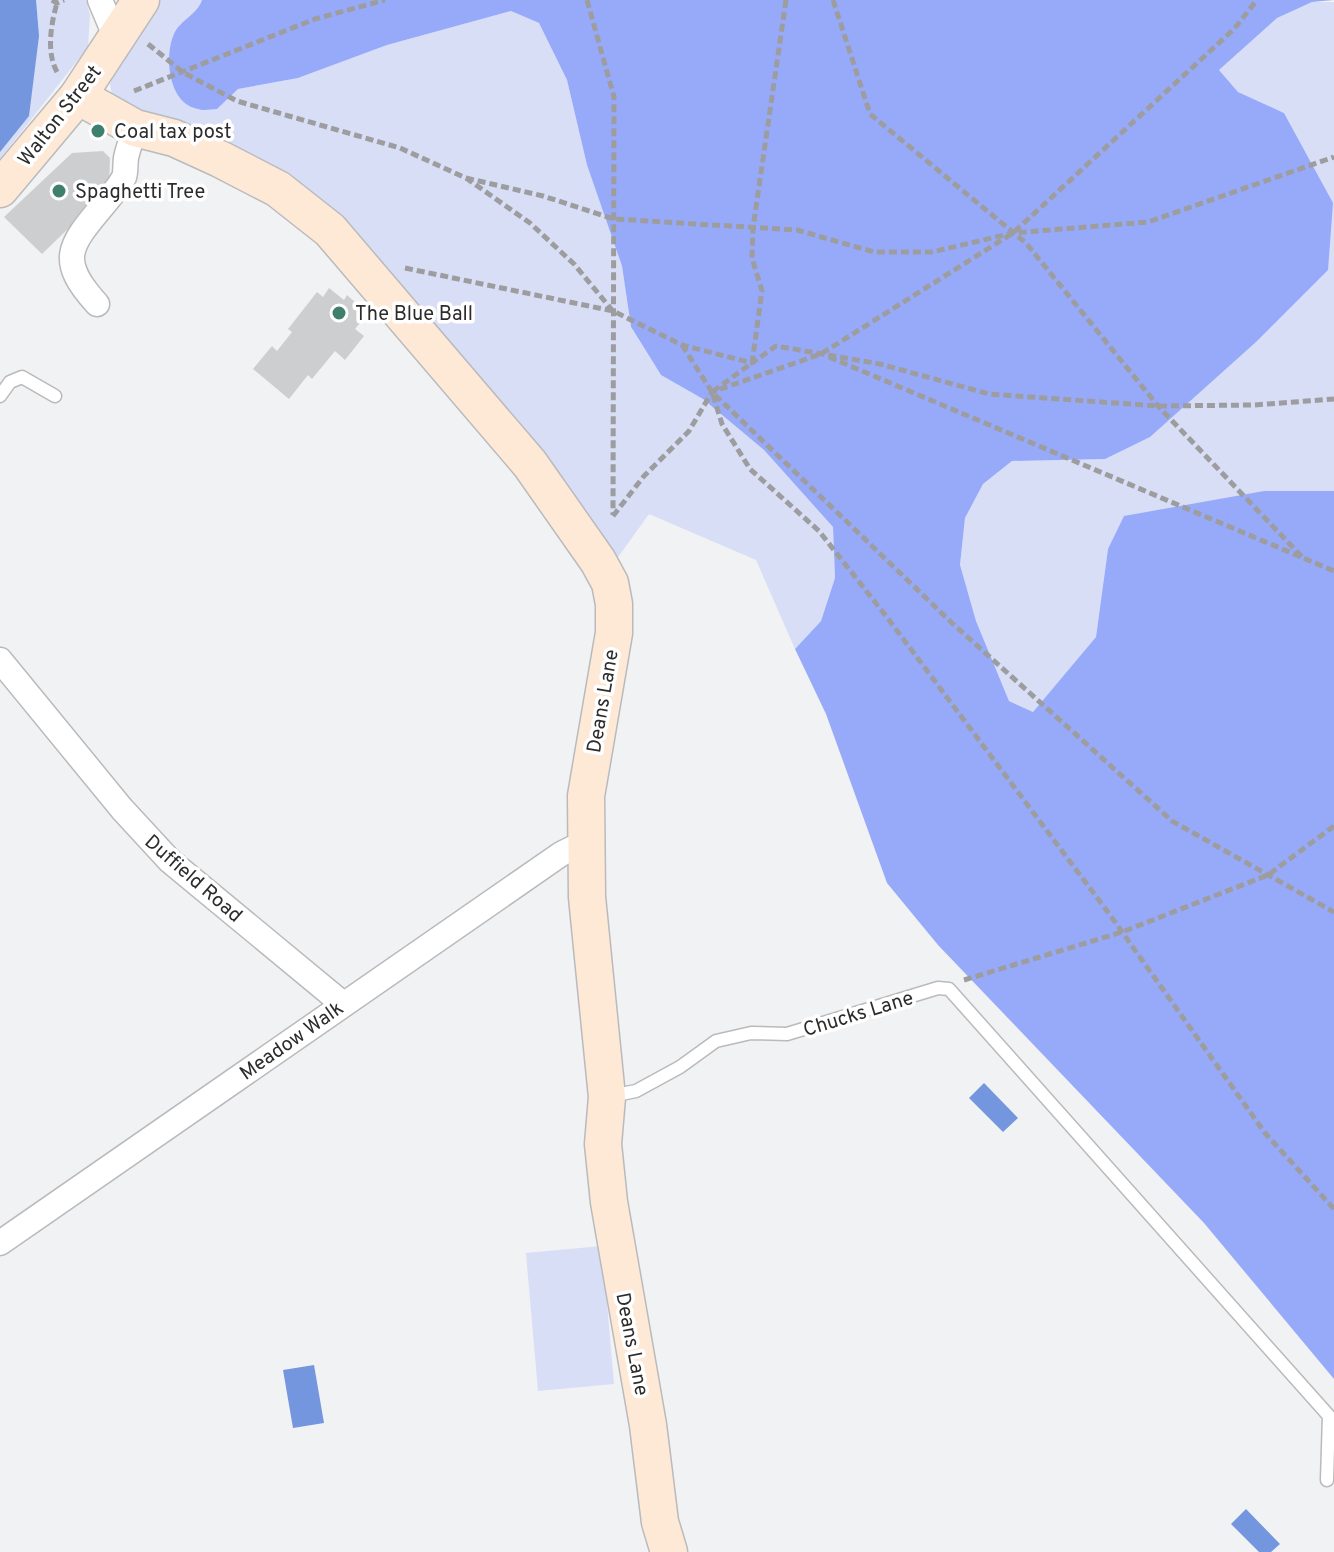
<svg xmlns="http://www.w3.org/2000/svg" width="1334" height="1552" viewBox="0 0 1334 1552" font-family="Overpass,sans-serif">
<rect width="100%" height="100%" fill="#f1f2f4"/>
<g fill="#d7def6">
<path d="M0 0H86L90 15 88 47 0 159Z"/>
<path d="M158 0H202L199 9 175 32 217 109 238 89 298 78 387 45 511 11 539 23 567 80 587 165 622 266 631 328 661 375 703 399 764 450 833 527 835 578 821 621 795 649 756 560 649 514 616 560 563 478 524 427 348 224 223 144 167 116 125 109 112 96 110 84 116 67Z"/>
<path d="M1312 2H1334V491H1264L1108 549 1096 637 1033 712 1009 701 976 621 960 566 965 518 983 484 1012 461 1105 459 1332 203 1284 113 1238 92 1219 70 1276 18Z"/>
<path d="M602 1246 614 1384 538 1391 526 1253Z"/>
</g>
<path fill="#97aafa" d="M202 0H1334L1312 2 1277 18 1219 70 1238 92 1284 113 1333 203 1328 270 1256 342 1150 437 1105 459 1012 461 983 484 965 518 960 565 976 621 1009 701 1033 712 1096 637 1108 549 1124 516 1264 491H1334V1379L1204 1223 938 945 887 883 826 714 795 649 821 621 835 578 833 527 764 450 703 399 661 375 631 327 622 266 587 165 567 80 539 23 511 11 387 45 298 78 238 89 217 109C211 109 204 111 198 109 168 104 164 56 174 34 180 20 197 15 202 0Z"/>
<g fill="#7496df">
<path d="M0 0H36L39 36 29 116 0 152Z"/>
<path d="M984 1083 1018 1118 1003 1132 969 1098Z"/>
<path d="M314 1365 324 1423 293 1428 283 1370Z"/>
<path d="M1246 1509 1280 1544 1271 1552H1259L1231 1524Z"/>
</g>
<g fill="#cdced0">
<path d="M103 151 110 158 109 189 42 254 4 217 72 153Z"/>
<path d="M329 288 344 300 347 295 356 303 353 307 365 317 355 329 364 336 345 360 335 351 312 379 308 375 289 399 253 369 272 346 277 351 292 332 288 329 317 292 323 297Z"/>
</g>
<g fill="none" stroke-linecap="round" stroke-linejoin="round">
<g stroke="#bababd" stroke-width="15">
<g id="lane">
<path d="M0 396 10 382 22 377 55 396"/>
<path d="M611 1096 636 1091 680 1067 716 1041 751 1033 787 1034 938 988 949 989 1329 1416 1327 1480"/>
</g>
</g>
<g stroke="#bababd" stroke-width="27">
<g id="street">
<path d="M100 0 116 38"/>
<path d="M97 304C56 259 70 245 105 203 111 195 120 186 124 177 126 172 125 164 126 158 128 148 132 138 135 128"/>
<path d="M0 660 122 809 170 861 343 1004"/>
<path d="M0 1243 561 854 585 842"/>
</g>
</g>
<g stroke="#bababd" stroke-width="39">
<g id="secondary">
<path d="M78 96 135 128 174 138 220 159 278 189 330 230 530 464 598 561 610 583 614 604V633L586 796 587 897 607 1097 603 1144 609 1202 648 1425 660 1522 669 1552"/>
<path d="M0 189 78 96 141 0"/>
</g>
</g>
<g stroke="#9d9d9f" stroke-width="5" stroke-dasharray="8 4" stroke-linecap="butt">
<path d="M52 0 57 3 64 0"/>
<path d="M587 0 614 97 613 515"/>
<path d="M786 0 753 228 752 258 762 291 752 363 712 392 722 424 750 469 819 531 886 616 1110 915 1265 1133 1334 1209"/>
<path d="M833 0 870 114 1026 243 1158 406 1304 559"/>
<path d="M148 44 184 73 237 101 400 148 466 178 530 223 574 264 612 310"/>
<path d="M57 72C46 52 51 24 57 3"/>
<path d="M134 91 315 19 385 0"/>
<path d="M466 178 543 196 614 219 797 230 874 252H932L1013 233 1148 222 1334 157"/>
<path d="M405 268 613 311 682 345 752 363 776 346 880 364 989 394 1158 406 1254 405 1334 399"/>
<path d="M682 345 712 392 952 623 1172 821 1334 912"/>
<path d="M829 357 1334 571"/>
<path d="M613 516 644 476 689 431 712 392 821 354 1013 233 1234 29 1257 0"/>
<path d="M964 980 1122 932 1268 875 1334 826"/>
</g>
<use href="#lane" stroke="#fff" stroke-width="12"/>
<use href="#street" stroke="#fff" stroke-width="24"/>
<use href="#secondary" stroke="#fee9d6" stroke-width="36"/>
</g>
<g fill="#3e7f6e" stroke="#fff" stroke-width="3">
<circle cx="98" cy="131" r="8"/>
<circle cx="59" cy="191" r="8"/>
<circle cx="339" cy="313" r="8"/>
</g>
<g text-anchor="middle" stroke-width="7" stroke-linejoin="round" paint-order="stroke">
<g font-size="20" fill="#2c2c2d" stroke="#fff">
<text transform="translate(59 115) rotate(-52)" y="7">Walton Street</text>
<text transform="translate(602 701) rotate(-80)" y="7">Deans Lane</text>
<text transform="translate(194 878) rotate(41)" y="7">Duffield Road</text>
<text transform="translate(858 1013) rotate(-17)" y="7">Chucks Lane</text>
<text transform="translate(291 1040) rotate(-35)" y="7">Meadow Walk</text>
<text transform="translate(633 1344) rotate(79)" y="7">Deans Lane</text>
</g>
<g font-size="20" fill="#2c2c2d" stroke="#fff" text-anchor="start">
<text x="114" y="138">Coal tax post</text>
<text x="75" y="198">Spaghetti Tree</text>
<text x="355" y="320">The Blue Ball</text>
</g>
</g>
</svg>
